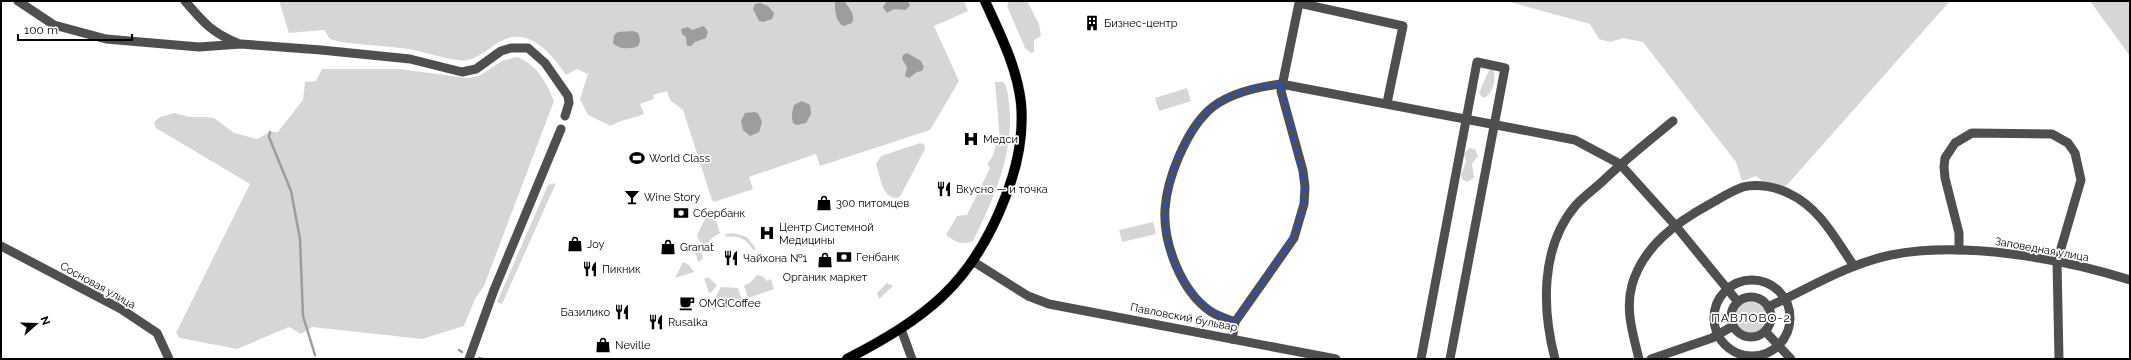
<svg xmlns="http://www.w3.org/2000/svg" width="2131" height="360" viewBox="0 0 2131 360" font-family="Raleway,sans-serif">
<rect width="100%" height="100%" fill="#fff"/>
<g fill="#d6d6d6">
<path d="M279 1H964L968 11 934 26 959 81 930 130 820 166 816 154 749 177 753 189 714 202 712 200 683 110 670 100 667 91 653 95 654 99 640 104 644 114C632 119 621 119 611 126L588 115 580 99 588 74 577 69 566 75C556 60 540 39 520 37 500 34 486 56 468 60 456 63 423 51 408 49 386 46 363 45 341 42L330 39 324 30 289 33Z"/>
<path d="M1009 1H1027L1039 24 1041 36 1034 40V52L1031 53 1025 48 1007 6Z"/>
<path d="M1506 1H1950L1787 185 1779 189 1766 184 1756 176 1742 181 1736 162 1643 42 1623 38 1610 42 1599 39 1590 24Z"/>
<path d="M2090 1H2130V56Z"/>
<path d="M517 57C537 65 546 81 554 101L484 286 475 299 464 326 422 339 312 327 301 334 289 327 237 349 180 338 176 333 250 184 156 128 154 122 160 117 174 113 190 117H206L214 118 234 133 257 139 270 132H278L303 100 305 82 316 81 322 69H399L468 78 479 76 502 61Z"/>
<path d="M1490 68 1493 69C1497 78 1493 95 1483 98L1479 93Z"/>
<path d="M995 82H1003C1008 87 1008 96 1009 103 1015 152 994 198 973 241 961 246 956 242 946 235L957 216 967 215 990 168 987 164C996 156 993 145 1000 140Z"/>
<path d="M1187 88 1191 101 1159 111 1155 98Z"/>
<path d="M920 143 924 144 925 149 901 195 898 198C882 199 880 176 876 164L881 156Z"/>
<path d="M1469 148 1475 149 1478 156 1472 164 1474 178 1467 182 1462 179 1461 174 1466 162 1464 154Z"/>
<path d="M556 183 502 304 497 302 548 185Z"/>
<path d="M714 215 720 233 712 238 706 245 699 241 697 235 705 219Z"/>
<path d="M1153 222 1156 234 1122 242 1119 230Z"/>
<path d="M733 233 747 237 756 249 753 250C747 239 738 235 726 237L725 234Z"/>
<path d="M698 246 703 249 702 253 703 259 698 262 694 247Z"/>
<path d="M683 262 689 265 694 272 675 278Z"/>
<path d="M757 275 764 277 766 281 771 279 774 289 748 298 744 286 751 282Z"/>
<path d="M708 277 717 285 712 292 709 293 704 279Z"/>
<path d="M887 283 893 286 879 299 877 293Z"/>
<path d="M721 287 738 288 742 300 713 310 710 301 714 300Z"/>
<circle cx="1751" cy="318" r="16"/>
</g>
<g fill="#9d9d9d">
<path d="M835 1H844C849 8 856 14 852 23L843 26C835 21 835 10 835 1Z"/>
<path d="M887 1H908L910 5 906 10 894 9 887 13 883 7Z"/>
<path d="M760 3 768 6 774 13 772 19 763 22 759 21 753 9 755 4Z"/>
<path d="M704 26 708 32 706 38 695 42 691 46H687L686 37 682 34 681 29 688 27 692 30Z"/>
<path d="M633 31 638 33C640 38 641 41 638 46 631 49 619 50 613 43L614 35 618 32Z"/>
<path d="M907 53 921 61 924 67 922 71 917 72 909 78 905 76 907 67 902 59 903 55Z"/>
<path d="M802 101 810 105 811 114 806 123 797 125 793 123C791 117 792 111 794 105Z"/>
<path d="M754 112 758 113 762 122 759 132 750 136 743 130 741 121 745 113Z"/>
</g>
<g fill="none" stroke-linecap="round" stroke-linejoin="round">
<g stroke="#9d9d9d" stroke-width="2.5">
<path d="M270 132 269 137 291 191 300 239 303 316 315 355"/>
<path d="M459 350 462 352"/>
<path d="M479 358 483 359"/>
</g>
<g stroke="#dbdbdb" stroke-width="11">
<path id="major" d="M847 359C926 318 972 284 1005 198 1017 168 1024 136 1021 103 1017 67 1000 34 985 1"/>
</g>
<g stroke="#4f4f4f" stroke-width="9">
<path d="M18 1 54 25 106 39 199 47 241 44 321 50 410 59 462 72 476 69 501 51 511 48H528L545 63 568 96 569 103 565 116"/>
<path d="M185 1C203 22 211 32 237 43"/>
<path d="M1 246 121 309 157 333 169 359"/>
<path d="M1959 250V233L1945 178 1944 167 1945 158 1955 143 1972 133 2052 134 2068 143 2075 153 2081 180 2057 262 2059 359"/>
<path d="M974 262 1028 296 1049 304 1336 359"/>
<circle cx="1752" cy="318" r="38"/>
<circle cx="1751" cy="317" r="20"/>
<path d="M1768 307C1808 289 1847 264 1891 255 1962 241 2061 258 2130 280"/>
<path d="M1235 322C1227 319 1217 316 1210 311 1181 291 1163 243 1165 209 1167 178 1186 132 1208 111 1227 93 1257 87 1281 84L1575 140 1620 164 1675 225 1738 302"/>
<path d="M901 329 912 359"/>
<path d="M1765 331 1791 359"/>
<path d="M1232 339 1235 322 1294 238 1304 204 1305 187 1303 171 1281 91 1299 3 1403 26 1387 103"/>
<path d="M469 359 494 290 561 129"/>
<path d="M1421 359 1477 62 1505 68 1450 359"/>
<path d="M1555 359C1542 309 1540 247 1576 205 1585 195 1596 188 1606 178 1627 158 1650 140 1673 121"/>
<path d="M1639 359C1633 334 1625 310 1632 285 1643 246 1677 222 1710 204 1721 198 1731 191 1743 187 1757 183 1777 187 1790 194 1820 208 1836 240 1854 266"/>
<path d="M1651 359 1712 338 1733 326"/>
</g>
<use href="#major" stroke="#000" stroke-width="10"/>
</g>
<path fill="none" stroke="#1d4ed8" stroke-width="3" stroke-dasharray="8 5" stroke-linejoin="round" d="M1281 84 1305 187 1300 222 1284 252 1235 322 1209 310 1193 293 1179 272 1169 249 1165 209 1175 162 1190 134 1208 110 1229 97 1256 87Z"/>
<defs>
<g id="building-bare" transform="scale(1.2)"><path d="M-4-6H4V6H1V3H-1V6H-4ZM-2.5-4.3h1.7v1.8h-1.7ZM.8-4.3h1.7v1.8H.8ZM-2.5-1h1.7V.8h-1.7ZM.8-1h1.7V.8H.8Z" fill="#000" stroke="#fff" stroke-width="2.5" paint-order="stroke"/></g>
<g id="hospital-bare" transform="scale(1.2)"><path d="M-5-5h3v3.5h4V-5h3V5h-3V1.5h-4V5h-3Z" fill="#000" stroke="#fff" stroke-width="2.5" paint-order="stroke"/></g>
<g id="stadium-bare" transform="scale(1.2)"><path d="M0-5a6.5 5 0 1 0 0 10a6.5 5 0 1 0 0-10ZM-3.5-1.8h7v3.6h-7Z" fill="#000" stroke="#fff" stroke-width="2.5" paint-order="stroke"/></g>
<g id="restaurant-bare" transform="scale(1.2)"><path d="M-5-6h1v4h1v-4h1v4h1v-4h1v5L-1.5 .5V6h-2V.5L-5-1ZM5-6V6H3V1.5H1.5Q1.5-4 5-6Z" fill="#000" stroke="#fff" stroke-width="2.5" paint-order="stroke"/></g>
<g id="bar-bare" transform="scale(1.2)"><path d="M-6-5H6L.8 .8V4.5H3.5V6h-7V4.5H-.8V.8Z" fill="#000" stroke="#fff" stroke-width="2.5" paint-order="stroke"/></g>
<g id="shop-bare" transform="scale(1.2)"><path d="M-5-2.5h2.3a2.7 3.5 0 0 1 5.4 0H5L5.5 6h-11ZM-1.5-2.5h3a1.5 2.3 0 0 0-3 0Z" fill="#000" stroke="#fff" stroke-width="2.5" paint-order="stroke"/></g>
<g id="bank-bare" transform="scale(1.2)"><path d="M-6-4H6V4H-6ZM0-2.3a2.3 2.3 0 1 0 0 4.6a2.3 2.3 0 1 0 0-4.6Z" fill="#000" stroke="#fff" stroke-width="2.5" paint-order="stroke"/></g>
<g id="cafe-bare" transform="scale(1.2)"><path d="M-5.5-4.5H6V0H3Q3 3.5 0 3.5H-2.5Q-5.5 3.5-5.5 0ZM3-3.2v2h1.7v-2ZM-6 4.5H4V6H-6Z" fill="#000" stroke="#fff" stroke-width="2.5" paint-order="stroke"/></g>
</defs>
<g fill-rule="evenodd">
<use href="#building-bare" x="1092" y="23"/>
<use href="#hospital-bare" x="971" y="139"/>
<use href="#stadium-bare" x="637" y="158"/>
<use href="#restaurant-bare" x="944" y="189"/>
<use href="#bar-bare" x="632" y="197"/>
<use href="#shop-bare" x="824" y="203"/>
<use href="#bank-bare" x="681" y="213"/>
<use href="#hospital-bare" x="767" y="233"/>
<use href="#shop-bare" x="575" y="244"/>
<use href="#shop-bare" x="668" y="247"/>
<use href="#bank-bare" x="844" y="257"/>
<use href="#restaurant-bare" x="731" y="258"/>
<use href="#shop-bare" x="825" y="260"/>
<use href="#restaurant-bare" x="590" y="269"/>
<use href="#cafe-bare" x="687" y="303"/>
<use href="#restaurant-bare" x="622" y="312"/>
<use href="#restaurant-bare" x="656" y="322"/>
<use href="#shop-bare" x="603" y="345"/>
</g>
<g text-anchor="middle" stroke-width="3.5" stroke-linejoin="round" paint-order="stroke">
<g font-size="11" fill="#000" stroke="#fff" text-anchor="start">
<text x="1104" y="27">Бизнес-центр</text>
<text x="983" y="143">Медси</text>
<text x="649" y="162">World Class</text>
<text x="956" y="193">Вкусно — и точка</text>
<text x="644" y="201">Wine Story</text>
<text x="836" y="207">300 питомцев</text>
<text x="693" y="217">Сбербанк</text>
<text x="779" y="231">Центр Системной<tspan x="779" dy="13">Медицины</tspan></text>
<text x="587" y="248">Joy</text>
<text x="680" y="251">Granat</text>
<text x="856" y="261">Генбанк</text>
<text x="743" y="262">Чайхона №1</text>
<text x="602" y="273">Пикник</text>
<text x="825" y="281" text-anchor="middle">Органик маркет</text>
<text x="699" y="307">OMG!Coffee</text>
<text x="610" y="316" text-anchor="end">Базилико</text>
<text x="668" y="326">Rusalka</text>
<text x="615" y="349">Neville</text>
</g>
<g font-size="11" fill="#000" stroke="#fff">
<text transform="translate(2042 249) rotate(10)" y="4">Заповедная улица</text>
<text transform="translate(98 285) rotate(29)" y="4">Сосновая улица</text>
<text transform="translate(1184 317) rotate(11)" y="4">Павловский бульвар</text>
</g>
<g font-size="12" letter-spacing="1" fill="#000" stroke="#fff">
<text x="1751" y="322">ПАВЛОВО-2</text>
</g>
</g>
<rect width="2131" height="360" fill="none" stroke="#000000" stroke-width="4"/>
<g transform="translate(36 324) rotate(70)" stroke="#ffffff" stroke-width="3" paint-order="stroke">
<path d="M0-3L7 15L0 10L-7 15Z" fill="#000000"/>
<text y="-6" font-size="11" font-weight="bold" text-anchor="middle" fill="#000000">N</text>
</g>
<path d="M18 34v6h114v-6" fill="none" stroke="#000000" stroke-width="2"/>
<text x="24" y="34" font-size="12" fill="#000000" stroke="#ffffff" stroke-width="3" paint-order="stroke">100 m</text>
</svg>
